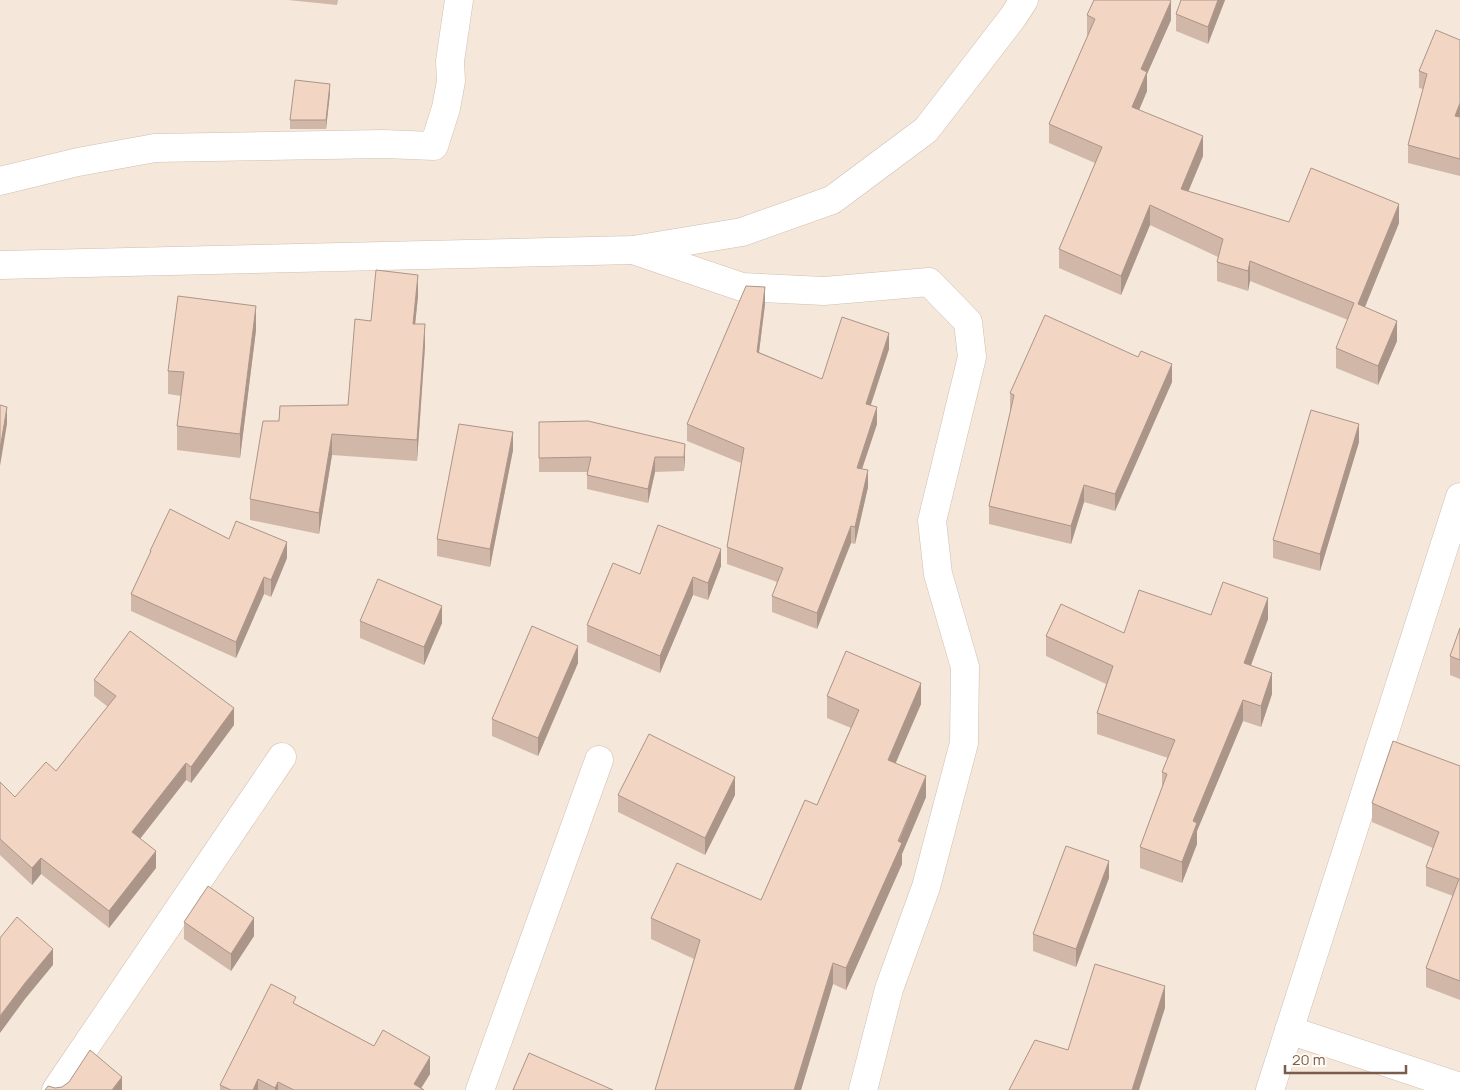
<svg xmlns="http://www.w3.org/2000/svg" width="1460" height="1090" viewBox="0 0 1460 1090" font-family="Manrope,sans-serif">
<rect width="100%" height="100%" fill="#fdf6ec"/>
<rect fill="#f5e8da" x="0" y="0" width="1460" height="1090"/>
<g fill="none" stroke-linecap="round" stroke-linejoin="round">
<g stroke="#d1beb0" stroke-width="29">
<g id="minor">
<path d="M0 181 78 162 155 148 384 144 434 146 446 108 451 81 450 61 459 0"/>
<path d="M633 250 742 287 824 291 929 282 968 322 972 357 932 521 938 574 965 667 964 743 926 887 889 989 863 1090"/>
<path d="M0 265 633 250 742 232 832 200 926 130 1013 17 1024 0"/>
<path d="M1289 1030 1460 1087"/>
<path d="M56 1090 282 757"/>
<path d="M480 1090 599 760"/>
<path d="M1270 1090 1460 497"/>
</g>
</g>
<use href="#minor" stroke="#fff" stroke-width="28"/>
</g>
<g fill="#d1b7a8">
<path d="M288 0H338L337 5Z"/>
<path d="M1181 0H1225L1208 44 1176 31V14Z"/>
<path d="M1087 15 1171 20 1147 74V91L1139 110 1203 156 1188 192 1289 222 1399 223 1365 307 1397 341 1378 385 1336 368V348L1348 320 1250 281 1248 291 1217 281V262L1218 257 1150 225 1121 295 1059 268V249L1095 163 1049 143V124L1088 35H1087Z"/>
<path d="M1460 40V176L1408 163V145L1423 89 1419 88V71Z"/>
<path d="M330 93 326 129H290V120Z"/>
<path d="M418 296 415 324 425 346 417 461 332 455 319 534 250 520V499L279 421 348 405 371 321Z"/>
<path d="M765 304 759 352 822 379 889 349 870 405 877 424 862 469 868 487 855 544 851 543 817 629 772 612V596L777 582 727 564V547L741 463 687 441V424Z"/>
<path d="M256 330 240 458 177 450V426L181 396 168 394V371Z"/>
<path d="M1172 382 1115 511 1084 502 1071 544 989 524V506L1011 411H1010V393Z"/>
<path d="M539 422 685 444V458L684 471 655 472 648 503 587 489V472H539Z"/>
<path d="M1359 442 1320 571 1273 558V540Z"/>
<path d="M513 450 490 567 437 556V539Z"/>
<path d="M229 539 287 558 271 597 264 594 236 658 131 611V594L150 554V551Z"/>
<path d="M721 566 708 600 693 595 660 673 587 642V625L640 574Z"/>
<path d="M1211 615 1268 619 1251 665 1272 694 1261 727 1243 721 1197 831V844L1182 883 1140 868V847L1162 787V772L1168 758 1097 734V713L1106 684 1046 656V636L1124 633Z"/>
<path d="M360 621 442 623 424 665 360 638Z"/>
<path d="M1460 628V679L1450 675V656Z"/>
<path d="M578 663 538 756 492 736V719Z"/>
<path d="M94 680 234 725 191 783 186 780 140 839 156 868 109 928 41 874 32 885 0 855V782L15 797 56 771 108 707 94 696Z"/>
<path d="M827 696 921 704 895 763 926 797 902 854V864L846 990 833 984 801 1090H655L694 959 651 939V918L761 900 817 805 851 728 827 718Z"/>
<path d="M1460 766V1000L1426 987V968L1453 896 1426 886V867L1433 848 1372 822V803Z"/>
<path d="M618 795H735L705 855 618 812Z"/>
<path d="M1109 878 1076 967 1033 951V934Z"/>
<path d="M184 922 254 936 231 971 184 939Z"/>
<path d="M296 1004 374 1046 430 1074 421 1088 424 1090H220V1085Z"/>
</g>
<g fill="#aa9588">
<path d="M1218 0H1225L1208 44V27Z"/>
<path d="M1171 1V20L1147 74V91L1132 127V107L1141 69Z"/>
<path d="M330 84V93L326 129V120Z"/>
<path d="M1460 103V121L1455 116Z"/>
<path d="M1203 136V156L1181 209V189Z"/>
<path d="M1399 204V223L1358 324V304Z"/>
<path d="M1150 205V225L1121 295V276Z"/>
<path d="M1250 261V281L1248 291V271Z"/>
<path d="M418 275V296L413 345V324Z"/>
<path d="M765 287V304L757 368V352Z"/>
<path d="M256 306V330L240 458V434Z"/>
<path d="M1397 321V341L1378 385V366Z"/>
<path d="M425 324V346L417 461V440Z"/>
<path d="M889 333V349L866 420V404Z"/>
<path d="M1172 364V382L1115 511V494Z"/>
<path d="M7 407V424L0 466V449Z"/>
<path d="M877 407V424L857 484V468Z"/>
<path d="M1359 424V442L1320 571V554Z"/>
<path d="M513 432V450L490 567V549Z"/>
<path d="M332 434V455L319 534V513Z"/>
<path d="M685 444V458L684 471V457Z"/>
<path d="M655 457V472L648 503V489Z"/>
<path d="M868 470V487L855 544V527Z"/>
<path d="M1084 485V502L1071 544V526Z"/>
<path d="M851 526V543L817 629V613Z"/>
<path d="M287 542V558L271 597V580Z"/>
<path d="M721 549V566L708 600V583Z"/>
<path d="M264 577V594L236 658V642Z"/>
<path d="M693 577V595L660 673V656Z"/>
<path d="M1268 598V619L1244 684V663Z"/>
<path d="M442 606V623L424 665V647Z"/>
<path d="M578 646V663L538 756V738Z"/>
<path d="M1272 673V694L1261 727V706Z"/>
<path d="M921 683V704L888 781V760Z"/>
<path d="M1243 700V721L1197 831V844L1182 883V862L1193 821Z"/>
<path d="M234 708V725L191 783V767Z"/>
<path d="M186 763V780L132 849V832Z"/>
<path d="M926 776V797L902 854V864L846 990V968Z"/>
<path d="M735 777V795L705 855V838Z"/>
<path d="M156 851V868L109 928V911Z"/>
<path d="M41 858V874L32 885V868Z"/>
<path d="M1109 861V878L1076 967V949Z"/>
<path d="M254 918V936L231 971V954Z"/>
<path d="M53 949V965L25 999 0 1033V1016L25 983Z"/>
<path d="M833 963V984L801 1090H794Z"/>
<path d="M1165 986V1008L1139 1090H1132Z"/>
<path d="M430 1057V1074L420 1090 414 1084Z"/>
<path d="M122 1077V1090H112Z"/>
<path d="M258 1079V1090H253Z"/>
<path d="M278 1082V1090H275V1088Z"/>
</g>
<g fill="#f3d5c3" stroke="#aa9588">
<path d="M1094 0H1169L1171 1 1141 69 1147 72 1132 107 1203 136 1181 189 1289 222 1311 168 1399 204 1358 304 1397 321 1378 366 1336 348 1354 303 1250 261 1248 271 1217 262 1223 239 1150 205 1121 276 1059 249 1102 147 1049 124 1095 19 1087 15Z"/>
<path d="M1181 0H1218L1208 27 1176 14Z"/>
<path d="M1436 30 1460 40V103L1455 116 1460 117V159L1408 145 1427 74 1419 71Z"/>
<path d="M295 80 330 84 326 120H290Z"/>
<path d="M376 270 418 275 413 324H425L417 440 332 434 319 513 250 499 263 421H279L280 406 348 405 355 319 371 321Z"/>
<path d="M746 286 765 287 757 352 822 379 842 317 889 333 866 404 877 407 857 468 868 470 855 527 851 526 817 613 772 596 783 568 727 547 744 448 687 424Z"/>
<path d="M178 296 256 306 240 434 177 426 184 372 168 371Z"/>
<path d="M1045 315 1138 357 1141 351 1172 364 1115 494 1084 485 1071 526 989 506 1014 395 1010 393Z"/>
<path d="M0 405 7 407 0 449Z"/>
<path d="M1311 410 1359 424 1320 554 1273 540Z"/>
<path d="M588 421 685 444 684 457H655L648 489 587 475 591 457 539 458V422Z"/>
<path d="M459 424 513 432 490 549 437 539Z"/>
<path d="M170 509 229 539 236 521 287 542 271 580 264 577 236 642 131 594 151 551H150Z"/>
<path d="M658 525 721 549 708 583 693 577 660 656 587 625 613 563 640 574Z"/>
<path d="M378 579 442 606 424 647 360 621Z"/>
<path d="M1223 582 1268 598 1244 663 1272 673 1261 706 1243 700 1193 821 1197 823 1182 862 1140 847 1167 774 1162 772 1175 740 1097 713 1113 666 1046 636 1061 604 1124 633 1139 590 1211 615Z"/>
<path d="M532 626 578 646 538 738 492 719Z"/>
<path d="M1460 628V660L1450 656Z"/>
<path d="M130 631 234 708 191 767 186 763 132 832 156 851 109 911 41 858 32 868 0 839V782L15 797 46 762 56 771 116 696 94 680Z"/>
<path d="M846 651 921 683 888 760 926 776 898 841 902 843 846 968 833 963 794 1090H655L700 940 651 918 677 863 761 900 805 800 817 805 859 710 827 696Z"/>
<path d="M649 734 735 777 705 838 618 795Z"/>
<path d="M1393 741 1460 766V981L1426 968 1459 879 1426 867 1439 832 1372 803Z"/>
<path d="M1066 846 1109 861 1076 949 1033 934Z"/>
<path d="M208 886 254 918 231 954 184 922Z"/>
<path d="M17 917 53 949 25 983 0 1016V938Z"/>
<path d="M1095 964 1165 986 1132 1090H1009L1035 1040 1068 1050Z"/>
<path d="M271 984 296 997 293 1003 374 1046 383 1030 430 1057 414 1084 424 1090H294L278 1082 275 1088 258 1079 253 1090H231L220 1085Z"/>
<path d="M90 1050 122 1077 112 1090H45L48 1086 55 1088 62 1087 69 1082Z"/>
<path d="M529 1053 613 1090H513Z"/>
</g>
<path d="M1285 1065v8h121v-8" fill="none" stroke="#7a5c4d" stroke-width="2.5"/>
<text x="1292" y="1065" font-size="15" fill="#7a5c4d" stroke="#fffaf3" stroke-width="4" paint-order="stroke">20 m</text>
</svg>
